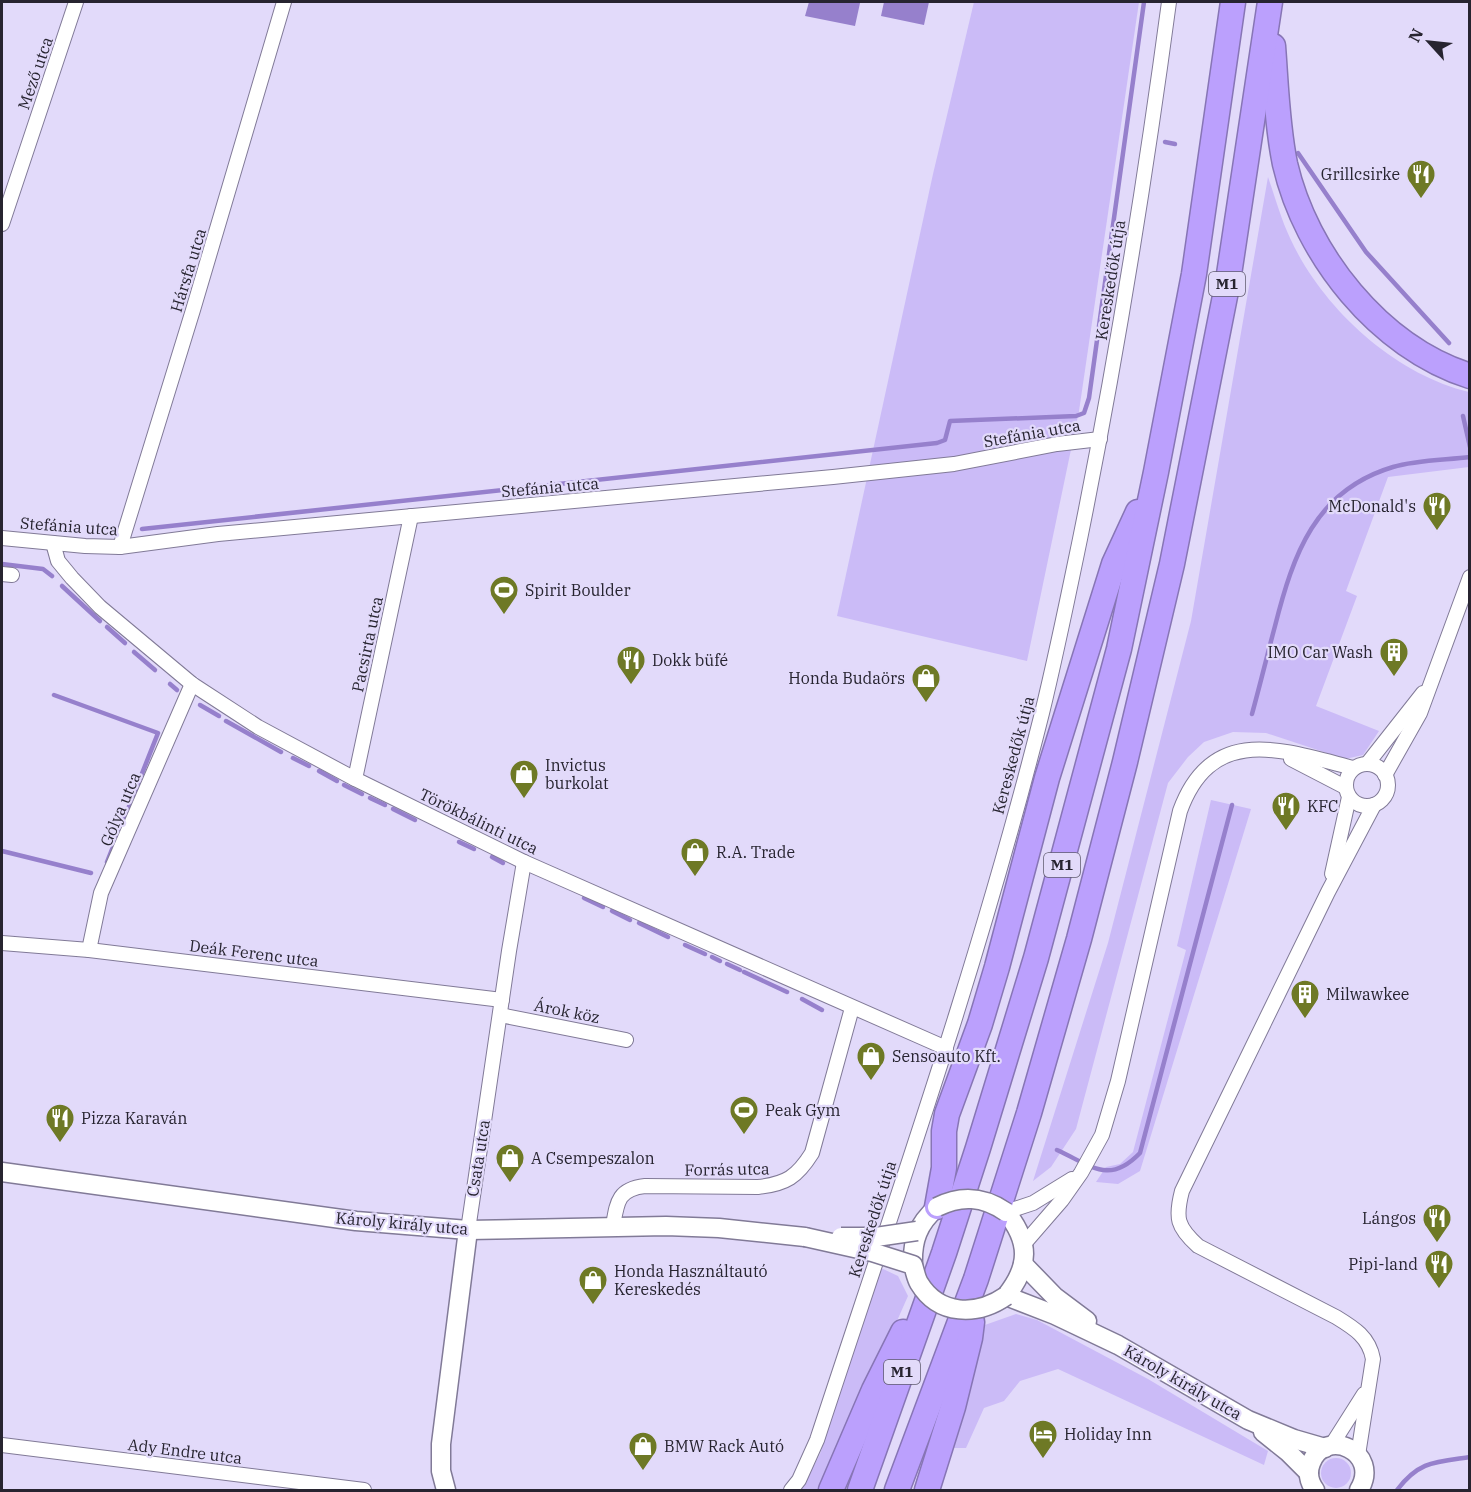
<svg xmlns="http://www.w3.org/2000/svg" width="1471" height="1492" viewBox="0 0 1471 1492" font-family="'IBM Plex Serif',serif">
<rect width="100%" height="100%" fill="#e2dafa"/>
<g fill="#cbbbf7">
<path d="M974 2H1139L1079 411 1027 661 837 616 933 174Z"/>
<path d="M1268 177C1275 197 1281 219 1290 238 1322 308 1394 374 1469 392V467L1388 477 1346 591 1357 596 1316 706 1379 731 1363 755 1345 759 1266 733 1233 732 1204 742 1188 757 1168 783 1076 1129 1051 1167 1033 1181 1108 943 1191 621Z"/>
<path d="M1211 800 1251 809 1140 1171 1118 1184 1096 1182 1106 1167 1120 1164 1133 1152 1186 950 1177 946Z"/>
<path d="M881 1268 898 1276 908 1296 822 1490H801L820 1454Z"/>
<path d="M1016 1314 1037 1320 1148 1379 1268 1451 1264 1465 1058 1369 1020 1381 1004 1401 984 1408 966 1448H951L982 1326Z"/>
<circle cx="1336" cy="1473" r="15"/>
</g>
<g fill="#9680cc">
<path d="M809 2 860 3 855 26 805 16Z"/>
<path d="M884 2H929L924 25 881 16Z"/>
</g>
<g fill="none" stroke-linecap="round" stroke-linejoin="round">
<g stroke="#9680cc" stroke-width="4.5">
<path d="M1165 142 1175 144"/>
<path d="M1298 153 1366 252 1449 343"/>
<path d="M1463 416 1470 447"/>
<path d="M142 529 937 443 945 440 950 421 1076 416 1084 413 1089 398 1144 2"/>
<path d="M2 564 43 569 52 576"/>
<path d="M62 586 100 621"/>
<path d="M107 627 125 643"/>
<path d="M134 652 155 670"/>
<path d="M170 684 177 690"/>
<path d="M54 695 158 733 107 862"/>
<path d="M200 705 219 716"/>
<path d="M1252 714C1260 685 1267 656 1275 626 1293 555 1315 490 1393 467 1416 460 1446 460 1470 457"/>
<path d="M226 721 281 752"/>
<path d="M293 758 309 766"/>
<path d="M319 771 337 781"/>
<path d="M344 785 362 794"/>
<path d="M370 798 385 805"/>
<path d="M393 809 415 820"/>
<path d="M459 842 474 849"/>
<path d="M2 851 91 873"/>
<path d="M492 857 503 863"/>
<path d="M584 898 603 907"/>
<path d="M612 911 630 920"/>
<path d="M639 923 668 937"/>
<path d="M685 945 705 954"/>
<path d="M712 957 720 961"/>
<path d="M727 964 740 970"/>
<path d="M744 972 787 992"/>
<path d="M802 999 822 1010"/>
<path d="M1057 1150C1092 1166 1109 1185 1140 1153L1232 805"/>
<path d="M1397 1490C1419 1461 1435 1462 1470 1457"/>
</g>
<g stroke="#817a97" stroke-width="16">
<g id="street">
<path d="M2 224 76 2"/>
<path d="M2 538 85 546 120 547 218 534 833 477 954 464 1057 444 1100 439"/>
<path d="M53 543 58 561 72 578 100 607 192 684 258 727 355 779 524 862 946 1048"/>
<path d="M120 547 193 310 284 2"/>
<path d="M2 574 12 575"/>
<path d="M1291 759 1345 787"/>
<circle cx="1367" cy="785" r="21"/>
<path d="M1367 764 1423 693"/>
<path d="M1385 775 1420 713 1470 577"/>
<path d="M355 779 411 516"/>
<path d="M1332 874 1349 797"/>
<path d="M2 943 89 950 502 1000"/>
<path d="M89 950 101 893 192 684"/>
<path d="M500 1015 626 1040"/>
<path d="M1006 1212 1033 1203 1072 1179"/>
<path d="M613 1226C617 1202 618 1189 645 1186L758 1187C786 1184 797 1177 812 1153L852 1008"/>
<path d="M468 1230 509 951 524 862"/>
<path d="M1023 1245 1062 1200 1081 1173 1102 1135 1118 1081 1180 811C1212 723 1283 750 1353 768"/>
<path d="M2 1445 364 1490"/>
<path d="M1331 1446 1364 1394"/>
<path d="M1358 1455 1373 1359C1369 1337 1354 1328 1336 1317L1198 1246C1177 1227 1175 1218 1182 1191L1328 892 1374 805"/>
<path d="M791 1490 799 1480 817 1440C896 1199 980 960 1042 713 1056 656 1068 597 1080 539 1116 361 1145 181 1169 2"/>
</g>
</g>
<g stroke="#817a97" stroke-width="21">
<g id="secondary">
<path d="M2 1172 356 1221 468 1230 666 1226 719 1228 805 1237"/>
<path d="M1006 1212C1030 1242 1030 1266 1006 1296L1055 1315 1118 1345 1248 1420 1294 1439 1325 1448"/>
<path d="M1023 1264 1055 1297 1087 1321"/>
<path d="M913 1265C912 1240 918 1224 937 1207"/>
<path d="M1263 1432 1288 1452 1309 1473"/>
<path d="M446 1490 441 1471V1444L468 1230"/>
<path d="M1315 1490C1309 1482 1307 1473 1311 1463 1325 1426 1382 1452 1359 1490"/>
</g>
</g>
<g stroke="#8775b5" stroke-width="27">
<g id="highway">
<path d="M1273 46C1276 85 1277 125 1285 164 1306 255 1379 347 1470 376"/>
<path d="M937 1207 944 1168V1131L947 1114 980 1024 997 967 1047 778 1114 564 1138 512"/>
<path d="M831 1490 874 1390 903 1332"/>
<path d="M860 1490 944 1253 978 1148 1036 958 1119 649 1156 472 1194 274 1233 2"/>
<path d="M897 1490 976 1279 1029 1113 1079 939 1125 762 1172 564 1228 281 1270 2"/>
<path d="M927 1490 953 1407 970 1338 972 1322"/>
</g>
</g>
<use href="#street" stroke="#fff" stroke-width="14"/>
<use href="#secondary" stroke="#fff" stroke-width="18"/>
<use href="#highway" stroke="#bba0fd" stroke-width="24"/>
<g stroke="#817a97" stroke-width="21" stroke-linecap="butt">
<g id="secondary-bridge">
<path d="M937 1207C961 1195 983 1196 1006 1212"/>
<path d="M805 1237 872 1252 913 1265C915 1271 916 1278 919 1283 939 1316 977 1316 1006 1296"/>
<path d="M841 1237H876L917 1231"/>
</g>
</g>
<use href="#secondary-bridge" stroke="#fff" stroke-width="18"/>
</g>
<defs>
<g id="restaurant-pin" transform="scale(1.5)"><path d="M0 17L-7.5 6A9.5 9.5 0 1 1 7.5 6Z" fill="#6e7925" stroke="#e2dafa"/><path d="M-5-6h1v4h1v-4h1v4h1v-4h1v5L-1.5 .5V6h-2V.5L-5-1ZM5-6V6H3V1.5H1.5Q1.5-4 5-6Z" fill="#fff"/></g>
<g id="stadium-pin" transform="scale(1.5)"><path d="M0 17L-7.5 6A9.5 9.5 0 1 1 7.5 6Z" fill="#6e7925" stroke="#e2dafa"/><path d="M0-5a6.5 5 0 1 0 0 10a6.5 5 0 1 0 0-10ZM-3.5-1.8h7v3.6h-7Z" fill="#fff"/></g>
<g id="building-pin" transform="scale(1.5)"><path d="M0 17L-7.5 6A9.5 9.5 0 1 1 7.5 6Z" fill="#6e7925" stroke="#e2dafa"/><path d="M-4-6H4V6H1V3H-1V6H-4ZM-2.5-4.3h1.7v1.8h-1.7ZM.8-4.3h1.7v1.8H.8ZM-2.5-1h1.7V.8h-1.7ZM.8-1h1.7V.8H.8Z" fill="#fff"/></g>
<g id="shop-pin" transform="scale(1.5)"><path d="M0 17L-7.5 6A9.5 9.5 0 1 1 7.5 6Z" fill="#6e7925" stroke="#e2dafa"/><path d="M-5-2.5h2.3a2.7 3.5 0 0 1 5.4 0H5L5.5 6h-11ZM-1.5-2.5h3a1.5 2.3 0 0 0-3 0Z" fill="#fff"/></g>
<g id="hotel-pin" transform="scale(1.5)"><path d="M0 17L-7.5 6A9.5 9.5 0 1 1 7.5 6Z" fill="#6e7925" stroke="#e2dafa"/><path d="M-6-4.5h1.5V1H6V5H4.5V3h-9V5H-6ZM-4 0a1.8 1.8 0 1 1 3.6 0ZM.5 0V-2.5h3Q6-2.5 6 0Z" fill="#fff"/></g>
</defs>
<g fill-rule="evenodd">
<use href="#restaurant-pin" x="1421" y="174"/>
<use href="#restaurant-pin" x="1437" y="506"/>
<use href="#stadium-pin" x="504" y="590"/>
<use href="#building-pin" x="1394" y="652"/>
<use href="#restaurant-pin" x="631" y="660"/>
<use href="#shop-pin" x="926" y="678"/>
<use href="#shop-pin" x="524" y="774"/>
<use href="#restaurant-pin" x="1286" y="806"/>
<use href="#shop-pin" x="695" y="852"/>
<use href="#building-pin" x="1305" y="994"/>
<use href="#shop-pin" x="871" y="1056"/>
<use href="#stadium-pin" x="744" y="1110"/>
<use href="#restaurant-pin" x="60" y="1118"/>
<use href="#shop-pin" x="510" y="1158"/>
<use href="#restaurant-pin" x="1437" y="1218"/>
<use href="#restaurant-pin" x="1439" y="1264"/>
<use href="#shop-pin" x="593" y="1280"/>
<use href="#hotel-pin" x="1043" y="1434"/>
<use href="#shop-pin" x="643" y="1446"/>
</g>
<g text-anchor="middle" stroke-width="4.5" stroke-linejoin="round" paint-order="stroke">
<g fill="#e2dafa" stroke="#5f5b6d" stroke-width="1.5">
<rect x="1209" y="272" width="36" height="24" rx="4.5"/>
<rect x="1044" y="853" width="36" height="24" rx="4.5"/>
<rect x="884" y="1360" width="36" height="24" rx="4.5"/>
</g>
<g font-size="15" font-weight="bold" fill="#272430">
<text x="1227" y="289">M1</text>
<text x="1062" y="870">M1</text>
<text x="902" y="1377">M1</text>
</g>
<g font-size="16" fill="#272430" stroke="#e2dafa">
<text transform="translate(35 73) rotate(-71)" y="6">Mező utca</text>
<text transform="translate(188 270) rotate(-73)" y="6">Hársfa utca</text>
<text transform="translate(1110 280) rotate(-81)" y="6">Kereskedők útja</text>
<text transform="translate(1032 433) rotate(-10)" y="6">Stefánia utca</text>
<text transform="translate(550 487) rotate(-5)" y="6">Stefánia utca</text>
<text transform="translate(69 526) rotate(4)" y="6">Stefánia utca</text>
<text transform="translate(367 644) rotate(-78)" y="6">Pacsirta utca</text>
<text transform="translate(1013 755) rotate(-75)" y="6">Kereskedők útja</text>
<text transform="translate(120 809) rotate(-67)" y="6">Gólya utca</text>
<text transform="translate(479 821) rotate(26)" y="6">Törökbálinti utca</text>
<text transform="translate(254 953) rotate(7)" y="6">Deák Ferenc utca</text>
<text transform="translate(567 1011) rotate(11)" y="6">Árok köz</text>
<text transform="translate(478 1158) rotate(-81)" y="6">Csata utca</text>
<text transform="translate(727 1169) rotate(-1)" y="6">Forrás utca</text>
<text transform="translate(872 1219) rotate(-72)" y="6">Kereskedők útja</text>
<text transform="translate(402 1223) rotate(5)" y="6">Károly király utca</text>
<text transform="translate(1183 1382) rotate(30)" y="6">Károly király utca</text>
<text transform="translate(185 1451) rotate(7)" y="6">Ady Endre utca</text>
</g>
<g font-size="16" fill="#272430" stroke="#e2dafa" text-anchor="start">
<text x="1400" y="180" text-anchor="end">Grillcsirke</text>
<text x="1416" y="512" text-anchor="end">McDonald's</text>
<text x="525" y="596">Spirit Boulder</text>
<text x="1373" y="658" text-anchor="end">IMO Car Wash</text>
<text x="652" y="666">Dokk büfé</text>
<text x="905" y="684" text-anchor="end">Honda Budaörs</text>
<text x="545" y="771">Invictus<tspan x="545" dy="18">burkolat</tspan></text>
<text x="1307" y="812">KFC</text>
<text x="716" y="858">R.A. Trade</text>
<text x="1326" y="1000">Milwawkee</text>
<text x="892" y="1062">Sensoauto Kft.</text>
<text x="765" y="1116">Peak Gym</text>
<text x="81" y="1124">Pizza Karaván</text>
<text x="531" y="1164">A Csempeszalon</text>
<text x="1416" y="1224" text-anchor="end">Lángos</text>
<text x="1418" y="1270" text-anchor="end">Pipi-land</text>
<text x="614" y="1277">Honda Használtautó<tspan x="614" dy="18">Kereskedés</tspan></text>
<text x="1064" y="1440">Holiday Inn</text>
<text x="664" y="1452">BMW Rack Autó</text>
</g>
</g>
<rect width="1471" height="1492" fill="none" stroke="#272430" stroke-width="6"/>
<g transform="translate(1429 42) rotate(297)" stroke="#e2dafa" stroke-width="4.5" paint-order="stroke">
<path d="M0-4.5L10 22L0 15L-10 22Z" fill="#272430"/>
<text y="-9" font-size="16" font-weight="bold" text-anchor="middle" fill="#272430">N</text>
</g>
</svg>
